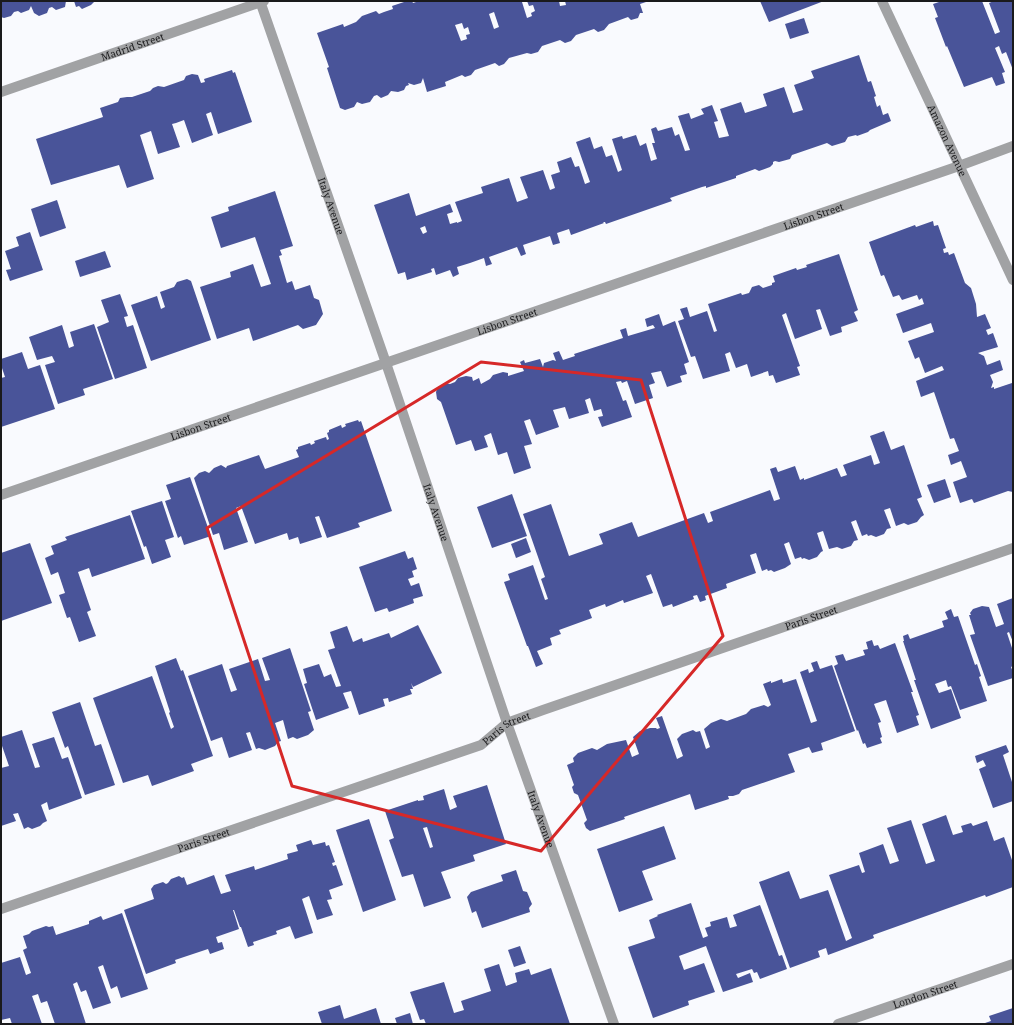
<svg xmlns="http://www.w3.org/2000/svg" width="1014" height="1025" viewBox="0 0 1014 1025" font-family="'Noto Serif',serif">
<rect width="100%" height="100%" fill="#f9fafe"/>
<g fill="#495499" fill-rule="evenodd">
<path d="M1 1H66L65 7 56 10 52 7 49 8 47 13 39 16 34 13 31 6 29 10 21 13 18 11 14 12 11 16 4 18 1 17Z"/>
<path d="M74 1H95L91 5 82 9 79 6 76 7Z"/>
<path d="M407 1H412L413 3 419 1H525L522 2 527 18 532 16 531 13 535 11 533 5 529 6 527 1H559L560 6 566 5 565 1H649L640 4 643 13H640L638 18 631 20 628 17 609 24 604 30 598 32 594 29 576 35 571 41 565 43 560 40 542 46 538 52 531 54 527 53 509 58 504 64 499 66 495 63 475 70 471 75 465 77 462 75 445 82 446 86 427 92 423 78 421 83 414 85 408 83 409 85 406 86 404 90 398 92 391 91 388 95 381 98 377 95 374 96 370 102 362 104 357 102 354 107 345 110 340 108 327 68 329 67 317 33 343 24 344 27 356 22 362 16 376 11 379 14 384 12 393 9 392 6ZM494 12 499 27 494 29 489 14ZM462 23 464 29 468 27 470 34 466 35 467 39 461 41 455 25Z"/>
<path d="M760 1H824L769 22Z"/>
<path d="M942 1H982L995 34 1000 32 989 3 994 1H1013V70L1006 52 1002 54 999 46 995 48 1005 72 1002 73 1005 83 996 86 992 77 964 87 947 46 946 47 935 18 938 17 933 4Z"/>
<path d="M804 18 809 33 790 39 785 24Z"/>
<path d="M859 55 868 82 871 81 876 96 874 97 877 107 880 105 883 115 888 113 891 121 870 130 868 132 857 136 856 135 848 137 845 142 832 146 827 143 792 155 790 159 779 162 775 161 773 162V164L770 167 759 171 755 169 736 176V178L706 188V186L702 187 670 198 672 201 606 224 605 222H603L604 223 571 235 569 229 557 233 560 243 553 245 550 236 523 245 526 254 521 256 517 247 489 257 492 264 486 266 484 258 470 263 457 267 459 274 453 277 450 270 436 275 434 268 431 269 432 272 407 280 405 272 398 274 374 205 409 193 416 216 450 204 453 212 447 214 450 224 457 222V223L462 221 455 202 483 193 481 187 509 178 517 202 528 198 520 177 543 170 550 190 555 188 551 175 560 172 557 162 571 157 575 167 579 166 585 184 590 182 576 142 590 137 594 149 602 146 606 157 612 155 618 172 622 170 612 139 622 136 623 139 636 135 640 146 646 143 651 161 657 159 652 143H655L651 129 656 127 658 131 672 127 675 136 679 134 685 151 690 150 678 116 689 113 691 119 704 114 701 109 712 105 718 121 714 122 719 138 729 136 720 109 741 102 745 113 767 106 763 94 784 87 793 113 803 110 794 85 814 78 811 71ZM425 226 427 232 423 234 420 228Z"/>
<path d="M232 70 233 73 235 72 252 122 218 134 211 112 206 114 213 135 192 143 184 120 176 123 172 124 180 147 158 154 151 131 140 135 154 179 127 188 119 165 51 185 36 139 103 117 100 108 118 102 120 98 127 97H132L150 91 153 88 158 86 164 87 184 80 186 76 192 74 198 75 201 83 205 82 204 79Z"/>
<path d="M275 191 293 246 280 250 282 255 279 256 287 283 292 281 295 290 310 285 314 298 319 300 323 314 316 325 303 329 298 325 253 341 249 328 217 339 200 287 231 277 230 272 253 264 261 287 271 284 255 237 221 248 211 217 229 211 228 207Z"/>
<path d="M57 200 66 228 40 237 31 209Z"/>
<path d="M933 221 934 226 938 225 946 248 943 249 944 253 948 252 949 255 954 253 965 283 971 288 976 304 977 317 985 314 991 328 986 330 988 335 993 333 998 347 978 353 984 356 987 365 1000 360 1003 370 990 375 993 382 991 388 994 387V389L1012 383 1013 387V492L1008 491 974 503 972 499 960 503 953 482 967 477 961 461 951 465 948 455 959 451 954 438 950 439 934 392 921 397 916 381 944 370 942 366 925 373 919 357 915 359 908 341 934 332 931 323 903 333 896 314 924 304 922 298 919 300 917 295 902 300 899 295 893 297 884 275 881 276 869 242 915 225 916 227Z"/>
<path d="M30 232 43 270 10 281 6 270 11 269 5 251 19 246 16 237Z"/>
<path d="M105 251 111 267 80 277 75 261Z"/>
<path d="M839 254 858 310 854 312 858 321 841 327 842 332 830 336 820 309 816 310 822 329 795 339 786 313 782 315 800 366 797 367 800 375 776 383 773 375 769 376 768 371 751 377 747 364 736 368 730 352 725 354 730 371 703 379 695 356 691 357 678 321 684 319 680 309 687 307 690 317 707 311 714 332 717 331 708 304 741 293 742 295 749 293 752 287 759 285 763 288 772 285V283L775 282 773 276 796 268 797 270 807 267 806 265Z"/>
<path d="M187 279 191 281 211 340 151 361 131 305 157 296 161 309 165 307 160 292 174 287 177 282Z"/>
<path d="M120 294 128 316 124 317 127 327 133 325 147 368 115 379 97 327 109 322 101 300Z"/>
<path d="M659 314 663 326 675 321 689 362 684 364 687 374 680 376 682 382 667 387 661 371 651 373 655 383 649 385 653 398 635 404 627 381 622 383 621 381 616 382 623 401 626 400 632 417 602 427 598 417 603 416 601 409 594 411 590 398 585 400 589 413 569 419 565 407 553 410 559 427 536 435 530 419 524 421 532 444 524 446 531 468 514 474 507 452 498 455 491 433 484 436 488 447 475 451 471 440 456 445 441 402 437 399 436 392 438 387 445 383 450 384 455 382 458 378 466 376 472 377 473 381 479 378 481 384 490 379 493 375 503 372 508 373V376L524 371 520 362 524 360 525 363 540 359 543 367 544 363 553 360 556 361 553 353 559 351 563 360 575 356 574 354 623 338 620 330 626 328 628 336 655 328 653 325 647 327 645 319Z"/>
<path d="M94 324 113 379 83 389 85 395 58 404 45 365 55 362 52 356 37 360 29 337 62 325 69 348 74 346 70 332Z"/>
<path d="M22 352 28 369 40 365 55 409 1 427V378L5 377 1 365V359Z"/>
<path d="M358 420 359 422 361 421 392 511 358 523 360 527 327 538 319 516 315 517 322 537 300 544 298 537 289 540 287 533 255 544 241 506 236 508 248 542 224 550 219 533 213 535 194 478 199 473 205 471 209 473 214 468 221 465 226 468 227 466 259 455 265 469 299 457 296 450 298 449V447L310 443 311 445 315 443 314 441 326 437 327 440 329 439 327 433 329 432V430L341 425 342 428 346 426 345 424Z"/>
<path d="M884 431 891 450 904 445 922 497 917 499 924 515 921 517 917 522 908 525 904 523 896 526 890 508 884 510 891 528 887 529 884 534 876 537 871 535 868 536 867 534 862 536 856 520 851 522 858 540 854 541 851 546 842 549 837 547 829 549 823 531 817 533 823 551 821 552 817 557 809 560 804 558 802 559 801 557 795 559 789 542 784 544 791 564 785 568 774 572 771 570 768 571 767 569 762 571 756 553 750 555 756 573 726 584 727 588 705 596 706 600 700 602 697 595 693 596 694 599 673 607 672 604 663 607 651 574 646 576 653 593 624 603 623 600 606 607 605 604 589 610 592 618 559 630 561 634 550 638 552 645 537 651 543 664 536 667 528 646H527L504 582 510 580 508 574 533 565 545 600 548 599 541 579 545 577 523 514 551 504 569 556 603 544 599 534 632 522 638 537 704 513 708 523 713 521 710 512 770 490 774 501 780 499 770 469 776 467 778 472 795 466 800 480 804 478V480L837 468 841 477 847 475 843 465 871 455 874 465 880 463 870 436Z"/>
<path d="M190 477 211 536 184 545 181 536 178 538 165 501 171 499 166 485Z"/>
<path d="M945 479 951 497 934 503 927 485Z"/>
<path d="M512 494 527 536 492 548 477 507Z"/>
<path d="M162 501 174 537 165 540 171 557 152 564 146 546 144 547 131 511Z"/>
<path d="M130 515 145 559 92 577 89 568 78 572 91 610 87 612 96 636 79 642 70 617 67 618 59 595 65 593 58 572 51 575 45 558 54 554 51 546 67 540 65 537Z"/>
<path d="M526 538 531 552 516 558 511 544Z"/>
<path d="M30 543 52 603 1 621V553Z"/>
<path d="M405 551 408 559 413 557 417 569 412 571 414 577 408 579 411 586 419 583 423 596 413 599 414 603 389 612 387 608 375 612 359 567Z"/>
<path d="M1013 598V642L1009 632 1007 633 1013 651V666L1011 667 1013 672V678L988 686 970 635 975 634 969 615H971L970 613 973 609 982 606 989 607 996 627 1004 624 997 604Z"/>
<path d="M951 609 954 617 958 616 975 665 977 664 981 676 979 677 987 701 960 710 951 686 948 687 946 680 935 684 939 693 951 689 961 718 931 729 914 680H916L903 641H904L903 636 908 634 910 639 944 627 942 621 948 619 945 612Z"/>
<path d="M418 625 442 673 413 687 411 683 413 689H410L412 694 389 702 388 698 383 699 385 706 359 715 351 691 343 693 349 708 316 720 304 684 307 683 303 669 319 664 324 677 331 674 336 687 341 686 328 650 335 648 330 632 347 626 353 642 362 638 363 642 389 633 391 638Z"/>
<path d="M872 640 874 646 878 645 880 649 895 643 913 692H911L919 715 916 716 919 725 897 733 886 700 874 704 881 722 878 723 882 737 880 738 882 743 867 748 865 743 863 744 858 730 857 731 834 666 838 664 835 656 843 654 846 661 865 655 863 650 868 649 866 642Z"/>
<path d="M290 648 311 711 308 712 314 730 308 735 297 739 293 737 288 739 283 720 275 723 281 741 278 742 275 746 265 750 259 748 256 749 250 732 246 733 252 750 229 758 222 737 211 741 188 676 222 664 231 692 237 690 229 669 258 659 265 681 270 680 262 658Z"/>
<path d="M176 658 181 671 183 670 213 756 191 764 194 771 152 786 148 775 123 783 93 698 152 676 171 729 174 727 169 713 170 712 155 666Z"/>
<path d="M817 661 820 669 832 665 855 731 821 743 823 750 812 753 809 747 788 754 795 772 742 790 739 794 733 796H728L729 799 695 810 690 794 624 817 625 819 590 831 586 828 584 823 587 820 578 795 574 793 572 787 574 785 567 765 574 762 573 758 578 753 592 748 597 750 607 744 626 740 632 757 639 754 633 737 640 731 650 728H656L657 729 660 728 656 718 662 716 677 759 683 756 677 739 682 734 693 730 696 732 700 731 706 749 710 747 704 729 711 723 721 719 727 721 746 714 751 709 764 705 768 707 771 705 763 684 771 681V683L782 679 783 683 796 679 811 723 817 721 800 672 808 669 809 673 814 671 811 663Z"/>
<path d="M80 702 95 746 101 744 115 785 85 795 68 746 65 748 52 712Z"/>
<path d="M22 730 35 768 40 767 32 744 54 737 62 759 68 757 82 798 49 810 47 802 41 805 47 821 43 823 40 826 32 829 28 827 24 829 18 813 13 814 16 821 1 826V768L9 766 1 743V737Z"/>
<path d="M1006 745 1009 752 1003 755 1013 785V801L993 808 979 769 986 766 983 760 977 763 975 756Z"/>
<path d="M487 785 506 844 473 855 475 861 441 872 451 898 424 907 413 874 402 877 389 840 394 838 385 811 418 800V801L424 800 423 796 444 789 450 810 457 807 453 796ZM427 827 433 847 430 848 423 828Z"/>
<path d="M946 815 953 835 963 832 961 826 971 823 973 826 987 821 994 841 1004 837 1013 863V887L986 897 985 895 873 935 874 938 828 955 826 948 818 951 820 957 790 968 759 882 789 871 800 899 828 890 846 941 852 938 829 875 859 865 862 873 865 872 859 853 883 844 890 864 899 861 887 828 911 820 926 864 935 861 922 824Z"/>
<path d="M369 819 396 900 363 912 336 830Z"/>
<path d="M664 826 676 859 642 871 653 900 619 912 597 849Z"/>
<path d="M311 840 313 845 325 842 326 846 329 845 335 862 332 863 333 866 336 865 343 885 329 890 332 899 327 900 333 915 317 920 309 896 302 899 313 933 295 939 290 926 276 931 277 934 253 942 254 945 248 947 241 927H240L234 910H233L239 929 216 937 218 943 222 942 224 949 210 954 208 949 175 960 176 963 146 974 124 910 154 899 151 889 154 885 163 882 166 884 168 883 171 879 179 876 182 878 184 877 187 885 214 875 221 894 231 891 225 875 254 866 255 870 288 859 287 854 298 851 296 845Z"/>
<path d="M516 870 523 891 527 892 532 904 529 908 530 912 482 928 476 911 472 913 467 897 471 892 503 881 501 875Z"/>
<path d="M691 903 703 938 708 936 705 928 711 926 710 922 727 917 730 928 737 926 733 915 760 905 779 956 782 955 787 969 760 979 757 972 754 973 752 969 736 974 738 978 750 973 753 982 723 992 706 946 679 956 684 970 704 963 715 992 688 1001 689 1005 653 1018 628 947 655 938 649 920 658 916 657 915Z"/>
<path d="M122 913 148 989 121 998 117 986 111 989 103 965 98 967 111 1003 93 1009 86 990 81 992 77 982 73 984 86 1024H55L47 1001 41 1003 38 994 32 996 42 1024H12L10 1018 1 1020V963L20 957 26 975 31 973 23 950 27 948 23 936 29 934 32 931 46 926 49 927 53 926 56 935 89 924V921L101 916 103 920Z"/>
<path d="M520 946 526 963 514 967 508 950Z"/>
<path d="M499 964 506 986 517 982 515 973 529 969 531 975 551 968 570 1024H426L424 1019 420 1020 410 992 444 982 454 1013 464 1010 461 1001 491 991 484 969Z"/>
<path d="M340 1005 344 1019 376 1008 381 1024H322L318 1012Z"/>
<path d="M1013 1008V1024H982L991 1021 989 1016Z"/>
<path d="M410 1013 413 1024H397L395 1018Z"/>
</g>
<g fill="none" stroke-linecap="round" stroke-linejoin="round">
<g stroke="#a1a2a4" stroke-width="10">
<path id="s1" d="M260 1 386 363 507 723 614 1024"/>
<path id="s2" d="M882 1 1013 280"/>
<path id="s3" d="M1 92 264 1"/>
<path id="s4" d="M1 495 959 166 1013 146"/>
<path id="s5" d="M1 909 481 745 507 723 543 710 1013 548"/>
<path id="s6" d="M838 1024 1013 964"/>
</g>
</g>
<path fill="none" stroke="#d62828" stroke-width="3" stroke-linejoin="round" d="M481 362 641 380 723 636 541 851 292 786 207 528Z"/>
<g text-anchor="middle" stroke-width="4" stroke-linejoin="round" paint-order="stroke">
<g font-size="10" fill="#1a1a1c" stroke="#fff">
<text dy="4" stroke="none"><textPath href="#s3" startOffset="139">Madrid Street</textPath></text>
<text dy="4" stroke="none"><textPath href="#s2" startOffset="154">Amazon Avenue</textPath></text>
<text dy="4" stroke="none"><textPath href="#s1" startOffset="217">Italy Avenue</textPath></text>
<text dy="4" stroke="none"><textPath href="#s4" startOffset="859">Lisbon Street</textPath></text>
<text dy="4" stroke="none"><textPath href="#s4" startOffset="535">Lisbon Street</textPath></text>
<text dy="4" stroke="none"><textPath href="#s4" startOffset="211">Lisbon Street</textPath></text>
<text dy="4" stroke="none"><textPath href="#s1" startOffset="541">Italy Avenue</textPath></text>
<text dy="4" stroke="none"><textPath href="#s5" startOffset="863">Paris Street</textPath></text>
<text dy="4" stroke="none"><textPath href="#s5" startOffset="538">Paris Street</textPath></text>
<text dy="4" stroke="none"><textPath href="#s1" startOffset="865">Italy Avenue</textPath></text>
<text dy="4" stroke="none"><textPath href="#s5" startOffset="214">Paris Street</textPath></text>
<text dy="4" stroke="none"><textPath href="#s6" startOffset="92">London Street</textPath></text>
</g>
</g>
<rect width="1014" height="1025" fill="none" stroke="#1a1a1c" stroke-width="4"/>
</svg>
